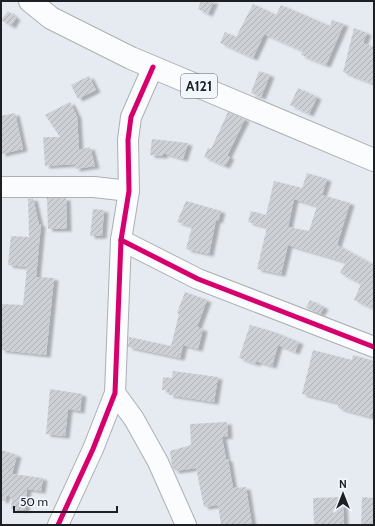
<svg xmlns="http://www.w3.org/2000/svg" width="375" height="526" viewBox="0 0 375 526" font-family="Cabin,sans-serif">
<defs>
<pattern id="building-hatch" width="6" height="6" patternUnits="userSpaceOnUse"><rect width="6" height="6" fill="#cdd1d6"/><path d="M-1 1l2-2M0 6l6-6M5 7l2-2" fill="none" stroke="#afb3b7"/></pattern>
<filter id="shadow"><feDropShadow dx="4.5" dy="2.5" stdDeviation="1" flood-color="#0004"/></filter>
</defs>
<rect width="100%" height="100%" fill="#e6ebf1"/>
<g fill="url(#building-hatch)" fill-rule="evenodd" filter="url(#shadow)">
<path d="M201 1H214L208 14 198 9Z"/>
<path d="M253 4 276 15 281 5 330 26 332 20 344 24 326 65 301 55 303 51 264 34 253 58 220 43 225 32 236 37Z"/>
<path d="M8 11 16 18 11 26 1 20Z"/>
<path d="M354 28 367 33 363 43 374 47V84L343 72Z"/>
<path d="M259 71 270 75 261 97 251 93Z"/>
<path d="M89 76 96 90 78 99 71 85Z"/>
<path d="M298 88 317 97 309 114 290 105Z"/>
<path d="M70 102 77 116 79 150 90 147 95 166 75 169V164L45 166 43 137H60L45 115Z"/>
<path d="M228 112 245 119 227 156 230 157 225 166 204 157 208 148 211 149Z"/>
<path d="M15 113 23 149 1 154V116Z"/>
<path d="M152 139 188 143 183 159 163 153V156L150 155Z"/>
<path d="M307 173 327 179 322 195 350 203 337 245 374 265 372 268 374 269V309L354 300 361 284 340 273 346 262 288 245 281 274 257 269 267 227 248 222 251 211 266 215 274 181 302 188ZM294 199 317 206 309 231 288 227Z"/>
<path d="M33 198 39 224H41L36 277 54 278 46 355 1 350V304L23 305 27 267 8 265 11 236 29 237 28 199Z"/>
<path d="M47 198H66L67 229H48Z"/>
<path d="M186 201 221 211 218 221 216 220 209 254 186 249 192 226 177 222Z"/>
<path d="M93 209 104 210 102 236H90Z"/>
<path d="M185 292 207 300 197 327 203 329 198 349 183 345 180 358 128 347 129 337 171 346 179 314 177 313Z"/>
<path d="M310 300 324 307 320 314 306 308Z"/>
<path d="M250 325 274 332 299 342 295 352 278 345 272 366 256 361V364L239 358Z"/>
<path d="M313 350 352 360 353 355 374 361V406L371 417 338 408 339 403 302 394Z"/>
<path d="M173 371 218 377 214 402 169 395 170 390H162L163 377 172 378Z"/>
<path d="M50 389 82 394 80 411 68 409 65 436 46 434Z"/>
<path d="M227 422 228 436 222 437 226 459H228L233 488 246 487 252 525H221L218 505 204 507 196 468 175 471 172 466 170 451 191 445 190 424Z"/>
<path d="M1 450 17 455 12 474 43 478 41 491 27 489 25 510 11 509 12 497 6 495 4 501 1 500Z"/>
<path d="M343 497 344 524 314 525 313 498Z"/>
<path d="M362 497 374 498V525H361Z"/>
</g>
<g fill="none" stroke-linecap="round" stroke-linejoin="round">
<g stroke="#acb0b4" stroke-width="22">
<g id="minor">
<path d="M1 187H94L129 191"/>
<path d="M121 240 198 279 374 347"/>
<path d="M115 393 134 419 158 462 186 525"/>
<path d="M58 525 93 449 115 393 121 240 129 191 128 140 131 117 153 67"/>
</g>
</g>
<g stroke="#acb0b4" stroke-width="24">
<path id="major" d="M30 1 51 18 131 58 374 160"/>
</g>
<use href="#minor" stroke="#fbfcfd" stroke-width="20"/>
<use href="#major" stroke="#fbfcfd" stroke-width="22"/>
<g stroke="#f2f7fe" stroke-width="8">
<g id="cycleway">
<path d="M121 240 198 279 374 347"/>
<path d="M58 525 93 449 115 393 121 240 129 191 128 140 131 117 153 67"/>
</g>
</g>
<use href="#cycleway" stroke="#d6006c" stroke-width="5"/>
</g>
<g text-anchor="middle" stroke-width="4" stroke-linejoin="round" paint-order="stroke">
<rect fill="#f2f7fe" stroke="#5c6065" stroke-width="1" x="181" y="74" width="36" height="24" rx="3"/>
<g font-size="14" font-weight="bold" fill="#1c1f23">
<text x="199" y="91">A121</text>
</g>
</g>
<rect width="375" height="526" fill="none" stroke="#1c1f23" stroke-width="4"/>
<g transform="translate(343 494)" stroke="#f2f7fe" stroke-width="3" paint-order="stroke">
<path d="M0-3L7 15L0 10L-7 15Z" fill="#1c1f23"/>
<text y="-6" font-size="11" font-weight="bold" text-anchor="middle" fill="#1c1f23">N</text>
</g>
<path d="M14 506v6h103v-6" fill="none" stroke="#1c1f23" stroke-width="2"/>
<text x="20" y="506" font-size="12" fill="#1c1f23" stroke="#f2f7fe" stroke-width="3" paint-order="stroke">50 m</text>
</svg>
